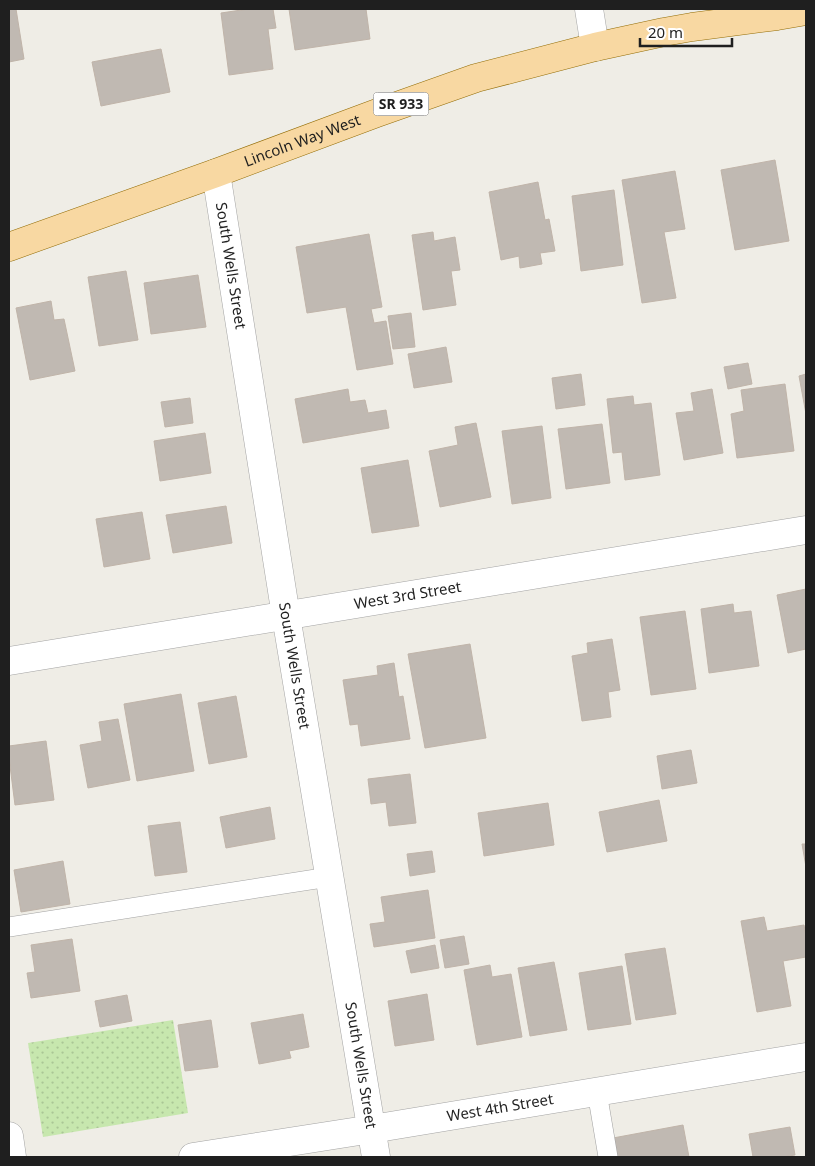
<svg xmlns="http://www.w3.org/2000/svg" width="815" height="1166" viewBox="0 0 815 1166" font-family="'Noto Sans',sans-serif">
<defs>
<pattern id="grass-dots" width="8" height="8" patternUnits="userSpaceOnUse" patternTransform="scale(1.25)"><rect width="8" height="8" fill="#c7e7ae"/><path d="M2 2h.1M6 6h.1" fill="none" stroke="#aac695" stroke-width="1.8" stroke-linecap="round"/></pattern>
</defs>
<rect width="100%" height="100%" fill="#efede6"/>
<path fill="url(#grass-dots)" d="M173 1020 188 1113 43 1137 28 1043Z"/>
<g fill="#c0b9b2" stroke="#c0b4a9">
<path d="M9 9H16L24 59 9 62Z"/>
<path d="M248 9H273L276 28 268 29 273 69 229 75 221 13Z"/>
<path d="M289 9H366L370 39 295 50Z"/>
<path d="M161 49 170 92 101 106 92 62Z"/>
<path d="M775 160 789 241 735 250 721 170Z"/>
<path d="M675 171 685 229 664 232 676 298 642 303 622 180Z"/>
<path d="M538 182 545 220 549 219 555 251 540 253 542 264 520 268 519 256 501 260 489 192Z"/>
<path d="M614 190 623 265 581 271 572 196Z"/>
<path d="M433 232 434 241 455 237 460 270 451 271 456 305 423 310 412 235Z"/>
<path d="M369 234 382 307 371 309 374 323 386 321 393 364 357 370 346 307 307 313 296 247Z"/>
<path d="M126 271 138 340 99 346 88 277Z"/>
<path d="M198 275 206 327 151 334 144 283Z"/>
<path d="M51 301 54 320 64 319 75 371 30 380 16 308Z"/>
<path d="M411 313 415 347 393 349 388 316Z"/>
<path d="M446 347 452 382 414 388 408 354Z"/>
<path d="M748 363 752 384 728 389 724 367Z"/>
<path d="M581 374 585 405 556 409 552 378Z"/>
<path d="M806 374V414L799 376Z"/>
<path d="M785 384 794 451 737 458 731 414 744 411 741 390Z"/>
<path d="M348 389 350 402 365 400 368 413 386 410 389 428 303 443 295 399Z"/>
<path d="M712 389 723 453 684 460 676 413 694 411 691 393Z"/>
<path d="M633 396 634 405 651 403 660 475 625 480 622 452 613 453 607 399Z"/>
<path d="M190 398 193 423 165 427 161 402Z"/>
<path d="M476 423 491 497 440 507 429 451 458 445 455 427Z"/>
<path d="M602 424 610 483 566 489 558 429Z"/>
<path d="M542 426 551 498 512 504 502 431Z"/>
<path d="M205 433 211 473 160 481 154 441Z"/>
<path d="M408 460 419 526 372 533 361 468Z"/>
<path d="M226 506 232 543 173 553 166 515Z"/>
<path d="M142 512 150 559 104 567 96 519Z"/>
<path d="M806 589V649L788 653 777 595Z"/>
<path d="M733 604 734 613 751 611 759 666 709 673 701 609Z"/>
<path d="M685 611 696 689 651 695 640 617Z"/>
<path d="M612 639 620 690 608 692 611 717 582 721 572 656 588 653 587 643Z"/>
<path d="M470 644 486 738 425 748 408 654Z"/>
<path d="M394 663 399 697 403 696 410 739 361 746 358 724 350 725 343 680 378 675 377 666Z"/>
<path d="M181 694 194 771 137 781 124 704Z"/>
<path d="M236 696 247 757 209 764 198 703Z"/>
<path d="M118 719 130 780 88 788 80 745 102 741 99 722Z"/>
<path d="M46 741 54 800 15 805 9 758V746Z"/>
<path d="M691 750 697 783 662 789 657 756Z"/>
<path d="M410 774 416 823 389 826 386 802 371 804 368 779Z"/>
<path d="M659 800 667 841 607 852 599 812Z"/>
<path d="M548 803 554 845 484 856 478 813Z"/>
<path d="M270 807 275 839 226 848 220 817Z"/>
<path d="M180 822 187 872 155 876 148 826Z"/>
<path d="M802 844H806V867Z"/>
<path d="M432 851 435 872 410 876 407 854Z"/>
<path d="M63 861 70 904 21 912 14 870Z"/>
<path d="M428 890 435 938 374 947 370 924 385 922 381 897Z"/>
<path d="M764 917 767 931 804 925 806 936V957L783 961 791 1006 757 1012 741 921Z"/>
<path d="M464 936 469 964 445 968 440 940Z"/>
<path d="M72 939 80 991 31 998 27 973 35 972 31 945Z"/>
<path d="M435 945 439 968 411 973 406 951Z"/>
<path d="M665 948 676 1014 636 1020 625 954Z"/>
<path d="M554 962 567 1030 530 1036 518 968Z"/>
<path d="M490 965 492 977 511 974 522 1037 477 1045 464 970Z"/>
<path d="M622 966 631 1024 588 1030 579 973Z"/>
<path d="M427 994 434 1040 395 1046 388 1001Z"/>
<path d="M127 995 132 1021 100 1027 95 1001Z"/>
<path d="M303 1014 309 1047 289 1051 291 1058 259 1064 251 1023Z"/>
<path d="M211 1020 218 1067 185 1071 178 1025Z"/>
<path d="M683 1125 689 1157H616L613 1138Z"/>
<path d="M790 1127 795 1155 783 1157H753L749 1134Z"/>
</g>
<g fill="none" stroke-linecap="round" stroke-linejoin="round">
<g stroke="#a3a3a3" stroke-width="20">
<g id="service">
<path d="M9 927 329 877"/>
<path d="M597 1092 608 1157"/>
</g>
</g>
<g stroke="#a3a3a3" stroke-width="29">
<g id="minor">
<path d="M589 9 595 47"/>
<path id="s1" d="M216 173 286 616 376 1157"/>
<path id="s2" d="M9 661 806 530"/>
</g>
</g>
<g stroke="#a3a3a3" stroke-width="29">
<g id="tertiary">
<path d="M9 1136 12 1157"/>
<path id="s3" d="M193 1157 372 1129 806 1057"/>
</g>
</g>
<g stroke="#936d07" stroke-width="29">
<g id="primary">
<path id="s4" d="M9 247 216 173 377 113 476 78 595 47 664 32 692 27 777 16 806 11"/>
</g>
</g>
<use href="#service" stroke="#fff" stroke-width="19"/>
<use href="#minor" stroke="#fff" stroke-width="28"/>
<use href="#tertiary" stroke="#fff" stroke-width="28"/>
<use href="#primary" stroke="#f8d8a2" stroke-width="28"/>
</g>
<g text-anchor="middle" stroke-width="4.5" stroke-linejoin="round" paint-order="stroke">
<rect fill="#fff" stroke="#626262" stroke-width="1" x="373.5" y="92.5" width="55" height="23" rx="4"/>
<g font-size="14" font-weight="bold" fill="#1f1f1f">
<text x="401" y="109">SR 933</text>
</g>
<g font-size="15" fill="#1f1f1f" stroke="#fff">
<text dy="5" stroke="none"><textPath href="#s4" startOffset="312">Lincoln Way West</textPath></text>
<text dy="5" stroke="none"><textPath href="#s1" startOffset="94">South Wells Street</textPath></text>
<text dy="5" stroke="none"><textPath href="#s2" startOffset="404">West 3rd Street</textPath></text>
<text dy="5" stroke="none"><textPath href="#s1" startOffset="499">South Wells Street</textPath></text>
<text dy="5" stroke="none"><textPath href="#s1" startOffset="904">South Wells Street</textPath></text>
<text dy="5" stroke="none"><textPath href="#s3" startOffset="311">West 4th Street</textPath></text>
</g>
</g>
<rect width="815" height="1166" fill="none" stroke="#1f1f1f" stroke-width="20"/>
<path d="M640 38v8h92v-8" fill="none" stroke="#1f1f1f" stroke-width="2.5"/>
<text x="648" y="38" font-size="15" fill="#1f1f1f" stroke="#ffffff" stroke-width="4" paint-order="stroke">20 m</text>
</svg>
